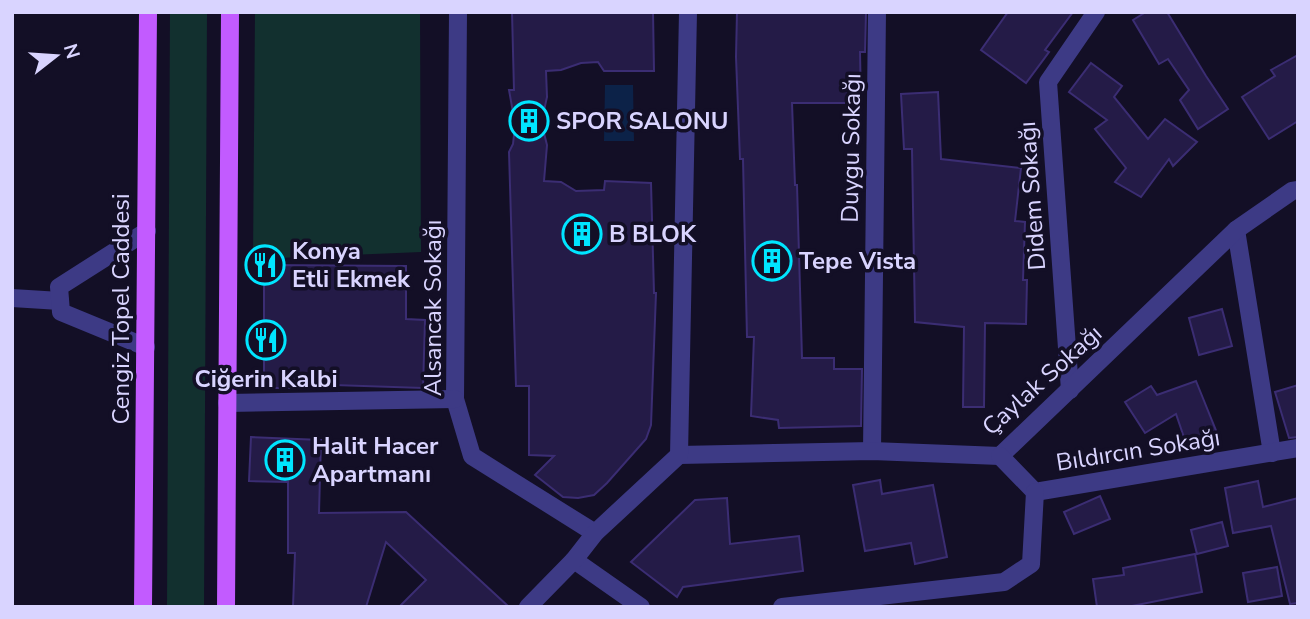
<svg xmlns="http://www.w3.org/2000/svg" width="1310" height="619" viewBox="0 0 1310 619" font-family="'Nunito Sans',sans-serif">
<rect width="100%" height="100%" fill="#130f26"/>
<g fill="#12302f">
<path d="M170 12H207L204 607H167Z"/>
<path d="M255 12H420L421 252 253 259Z"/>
</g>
<path fill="#0c2248" d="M605 85H633L634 141H604Z"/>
<g fill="#241b47" stroke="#3b2d73" stroke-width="2">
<path d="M512 12H653L654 71H604L598 62 581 63 561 70 546 71 547 97 543 115 544 133 547 145 544 181 561 182 576 191 604 190 605 181 651 183 654 293H656L651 425 646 439 607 483 594 495 578 498 563 497 535 475 554 456 529 455V386H516L509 152 513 144 514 135V118L509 90H514Z"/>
<path d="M737 12H866L865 52H860L861 103H792L795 185H797L802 358H834V369H862L861 426 779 428 778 420 751 416 754 337H747L743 159H740L736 57Z"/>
<path d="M1008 12H1073L1045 50 1049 52 1026 83 981 50Z"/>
<path d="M1146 12H1167L1206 76 1228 109 1198 129 1180 100 1189 90 1168 59 1159 64 1133 20Z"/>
<path d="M1298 55V121L1269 139 1242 97 1275 76 1271 70Z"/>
<path d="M1091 63 1122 86 1114 97 1148 139 1165 119 1197 142 1173 166 1169 159 1141 197 1115 182 1126 168 1095 129 1107 120 1069 92Z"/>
<path d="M938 92 941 159 1021 168 1015 221 1025 222 1023 280H1027L1026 324 985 323 984 407H963L964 327 915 322 912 149H904L901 94Z"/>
<path d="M264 265 406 266V319L425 320 423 388 304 384V388H264Z"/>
<path d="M1222 309 1232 346 1199 355 1189 318Z"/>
<path d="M1196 381 1219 438 1188 449 1176 414 1145 433 1125 402 1151 386 1157 395Z"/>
<path d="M1298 385V437L1289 438 1275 392Z"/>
<path d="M251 437 321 440 319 513 406 512 509 607H399L426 580 386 542 366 607H293L295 553H288V482L249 481Z"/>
<path d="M880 480 882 494 933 485 947 557 915 564 911 543 865 551 853 485Z"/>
<path d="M1258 481 1263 507 1298 498V603L1290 604 1271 526 1233 533 1225 488Z"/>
<path d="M1100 496 1110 519 1074 534 1064 512Z"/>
<path d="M727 498 730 544 799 536 803 571 683 587 677 597 631 562 695 500Z"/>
<path d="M1222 522 1228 546 1197 554 1191 530Z"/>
<path d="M1195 554 1202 592 1127 607H1097L1093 579 1124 575 1123 568Z"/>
<path d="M1277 567 1282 596 1248 602 1243 573Z"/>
</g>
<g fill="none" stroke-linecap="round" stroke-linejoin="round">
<g stroke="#3d3a85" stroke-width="18">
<path d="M458 12 455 399 472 456 595 533"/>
<path d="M1236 230 1272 453"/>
<path d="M12 298 60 301"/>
<path d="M146 347 61 312 59 287 147 231"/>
<path d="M1070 390 1048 82 1096 12"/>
<path d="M227 403 455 399"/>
<path d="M872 451 877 12"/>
<path d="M679 455 872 451 1000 456 1236 230 1292 191 1298 190"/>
<path d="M1000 456 1035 492 1298 448"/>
<path d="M574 560 641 607"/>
<path d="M782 607 1004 582 1031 564 1035 492"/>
</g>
<path stroke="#3d3a85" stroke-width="18" d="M528 607 574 560 595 533 679 455 688 12"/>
<g stroke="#c25bff" stroke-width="18">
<path d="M143 607 148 12"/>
<path d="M226 607 230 12"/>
</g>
</g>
<defs>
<g id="building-ring" transform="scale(2.0125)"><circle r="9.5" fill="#130f26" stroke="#00e5ff" stroke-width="1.5"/><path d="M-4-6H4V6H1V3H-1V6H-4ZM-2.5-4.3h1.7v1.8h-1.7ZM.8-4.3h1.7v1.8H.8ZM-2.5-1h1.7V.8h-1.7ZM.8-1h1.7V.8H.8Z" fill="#00e5ff"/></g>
<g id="restaurant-ring" transform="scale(2.0125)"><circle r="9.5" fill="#130f26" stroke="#00e5ff" stroke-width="1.5"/><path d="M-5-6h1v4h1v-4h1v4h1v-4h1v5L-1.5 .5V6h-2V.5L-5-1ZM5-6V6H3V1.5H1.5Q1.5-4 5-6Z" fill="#00e5ff"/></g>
</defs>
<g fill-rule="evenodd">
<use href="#building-ring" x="529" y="121"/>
<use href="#building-ring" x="582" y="234"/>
<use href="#building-ring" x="772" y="261"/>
<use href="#restaurant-ring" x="265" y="265"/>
<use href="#restaurant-ring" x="266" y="340"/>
<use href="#building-ring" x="285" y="460"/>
</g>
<g text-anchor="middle" stroke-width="7" stroke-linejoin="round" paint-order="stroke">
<g font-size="24" font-weight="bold" fill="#d9d4ff" stroke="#130f26" text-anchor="start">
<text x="556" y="129">SPOR SALONU</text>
<text x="609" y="242">B BLOK</text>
<text x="292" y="259">Konya<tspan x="292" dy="28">Etli Ekmek</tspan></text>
<text x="799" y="269">Tepe Vista</text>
<text x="266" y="387" text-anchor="middle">Ciğerin Kalbi</text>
<text x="312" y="454">Halit Hacer<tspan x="312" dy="28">Apartmanı</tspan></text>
</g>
<g font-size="24" fill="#d9d4ff" stroke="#130f26">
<text transform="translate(851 148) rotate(-89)" y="8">Duygu Sokağı</text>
<text transform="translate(1032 196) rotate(-94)" y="8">Didem Sokağı</text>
<text transform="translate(433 308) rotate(-90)" y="8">Alsancak Sokağı</text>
<text transform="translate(121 309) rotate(-90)" y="8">Cengiz Topel Caddesi</text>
<text transform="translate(1042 380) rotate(-42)" y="8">Çaylak Sokağı</text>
<text transform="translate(1138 450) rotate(-9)" y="8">Bıldırcın Sokağı</text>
</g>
</g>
<rect width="1310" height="619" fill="none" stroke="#d9d4ff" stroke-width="28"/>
<g transform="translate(56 56) rotate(73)" stroke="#130f26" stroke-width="5" paint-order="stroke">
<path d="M0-5L12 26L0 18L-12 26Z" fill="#d9d4ff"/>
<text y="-10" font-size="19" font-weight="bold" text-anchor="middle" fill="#d9d4ff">N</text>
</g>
</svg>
